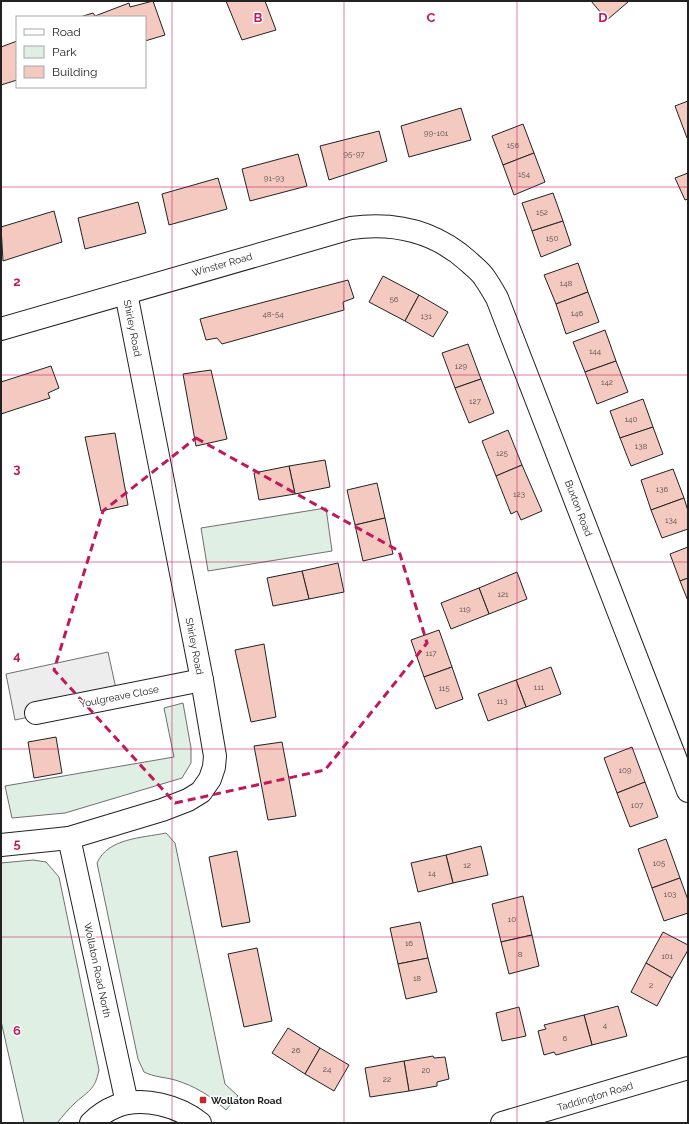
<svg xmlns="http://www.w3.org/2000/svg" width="689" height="1124" viewBox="0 0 689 1124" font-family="Raleway,sans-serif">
<rect width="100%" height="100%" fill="#fff"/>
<g fill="#e0efe3" stroke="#6f6f6f">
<path d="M326 508 332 551 208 571 201 528Z"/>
<path d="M183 703 191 748V763L182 778 65 813 12 818 5 786 174 757 164 708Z"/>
<path d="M166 833 175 843 225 1084 238 1096 226 1110C211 1096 195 1086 175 1080 164 1077 154 1077 144 1072L138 1059 97 863C108 838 142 838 166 833Z"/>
<path d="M33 860 46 862 59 877 99 1070C95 1089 90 1090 76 1102 69 1108 63 1116 57 1123H24L1 1021V863Z"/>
</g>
<path fill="#ededed" stroke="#6f6f6f" d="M108 652 118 698 15 720 6 674Z"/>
<g fill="#f3c9c0" stroke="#222">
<path d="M153 1 165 35 145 41V17H80L93 13 95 16 129 3 130 7Z"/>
<path d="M226 1H265L276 30 242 40Z"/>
<path d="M591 1H627L628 2 607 20Z"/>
<path d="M17 41V80L1 85V47Z"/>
<path d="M688 101V138H687L675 106Z"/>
<path d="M461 108 471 140 409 157 401 126Z"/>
<path d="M523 124 534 153 503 165 492 136Z"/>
<path d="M379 131 387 161 329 180 320 146Z"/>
<path d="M534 153 545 182 514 195 503 165Z"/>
<path d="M298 154 307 186 250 201 242 169Z"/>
<path d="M688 173V199L685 200 675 178Z"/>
<path d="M218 178 227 209 169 225 162 194Z"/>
<path d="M553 193 563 221 532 231 522 203Z"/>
<path d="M138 202 146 233 85 249 78 218Z"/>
<path d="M54 211 62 242 3 261 1 227Z"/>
<path d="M563 221 571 245 541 257 532 231Z"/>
<path d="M578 263 588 292 556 304 544 275Z"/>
<path d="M383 276 419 295 405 321 369 302Z"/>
<path d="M348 280 354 298 343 302 344 310 222 344 217 338 206 340 200 319Z"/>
<path d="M588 292 599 322 566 334 556 304Z"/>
<path d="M419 295 448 312 433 337 405 321Z"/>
<path d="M605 330 616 361 585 372 573 342Z"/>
<path d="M468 344 481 379 455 388 442 353Z"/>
<path d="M616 361 628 392 597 404 585 372Z"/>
<path d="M51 366 59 388 48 393 50 398 1 414V382Z"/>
<path d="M211 370 227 439 196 446 183 374Z"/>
<path d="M481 379 494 413 469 423 455 388Z"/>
<path d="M643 399 653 427 620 438 610 411Z"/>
<path d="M653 427 663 454 631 466 620 438Z"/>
<path d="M508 430 522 465 496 476 482 441Z"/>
<path d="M115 433 128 505 101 511 85 437Z"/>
<path d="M325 460 330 487 295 494 289 466Z"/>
<path d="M522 465 542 511 521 520 517 511 511 514 496 476Z"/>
<path d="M289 466 295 494 259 500 254 473Z"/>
<path d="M673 469 684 498 651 510 641 480Z"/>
<path d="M377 483 385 518 355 525 347 490Z"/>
<path d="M684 498 688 511V529L662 538 651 510Z"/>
<path d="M385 518 393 554 363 561 355 525Z"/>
<path d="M688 547V578L680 581 670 554Z"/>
<path d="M338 563 344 592 309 599 302 571Z"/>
<path d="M302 571 309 599 273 606 267 578Z"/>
<path d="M517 572 527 599 489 614 479 588Z"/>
<path d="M688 578V601L680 581Z"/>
<path d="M479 588 489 614 451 629 441 603Z"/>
<path d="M439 630 452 667 424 677 411 640Z"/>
<path d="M264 644 276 717 251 722 235 650Z"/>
<path d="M452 667 463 699 436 709 424 677Z"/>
<path d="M551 667 561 694 526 707 516 680Z"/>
<path d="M516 680 526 707 488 721 478 694Z"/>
<path d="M56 737 62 773 34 778 28 742Z"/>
<path d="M282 742 296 816 268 820 254 746Z"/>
<path d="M632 747 645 782 617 793 604 758Z"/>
<path d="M645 782 658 817 630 827 617 793Z"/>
<path d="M666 839 680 878 652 888 638 849Z"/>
<path d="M481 846 488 875 453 883 446 855Z"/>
<path d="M237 851 250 922 222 927 209 857Z"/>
<path d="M446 855 453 883 418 892 411 863Z"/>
<path d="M680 878 688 900V913L664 921 652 888Z"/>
<path d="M523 896 532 935 501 942 492 904Z"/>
<path d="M420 922 428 958 398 964 390 928Z"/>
<path d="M663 932 688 945V950L672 978 646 963Z"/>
<path d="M532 935 539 966 509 974 501 942Z"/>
<path d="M257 948 272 1021 244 1027 228 954Z"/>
<path d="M428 958 437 992 406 999 398 964Z"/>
<path d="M646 963 672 978 657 1006 631 992Z"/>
<path d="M618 1006 627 1036 592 1045 584 1015Z"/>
<path d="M519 1007 526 1036 502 1041 496 1013Z"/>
<path d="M584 1015 592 1045 556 1055 554 1052 544 1055 538 1031 546 1029 544 1025Z"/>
<path d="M288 1028 320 1048 305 1074 272 1053Z"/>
<path d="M320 1048 349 1065 334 1091 305 1074Z"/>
<path d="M433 1056 434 1058 445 1057 449 1079 437 1082V1086L409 1091 404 1061Z"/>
<path d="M404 1061 409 1091 370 1097 365 1068Z"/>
</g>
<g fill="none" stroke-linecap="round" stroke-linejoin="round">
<g stroke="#222" stroke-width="24">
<g id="minor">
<path d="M1 329 351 228C395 222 435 231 469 262 474 267 480 271 484 277 489 284 493 291 497 298L688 791"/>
<path d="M36 713 202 680"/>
<path d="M69 838 127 1103"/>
<path d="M1 845 69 838 162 810 188 800 201 792 210 779 214 767 215 756 202 680 126 293"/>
<path d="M91 1123C98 1116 107 1110 117 1106 143 1096 179 1106 200 1123"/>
<path d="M502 1123 688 1068"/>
</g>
</g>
<use href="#minor" stroke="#fff" stroke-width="22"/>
</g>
<path fill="none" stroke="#c2185b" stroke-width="3" stroke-dasharray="8 5" stroke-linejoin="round" d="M196 438 399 551 427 643 325 770 175 803 54 670 103 511Z"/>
<path fill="none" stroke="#c2185b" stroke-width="1" stroke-opacity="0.55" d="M172 1V1123M344 1V1123M517 1V1123M1 187H688M1 375H688M1 562H688M1 749H688M1 937H688"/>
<rect fill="#c62828" stroke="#fff" stroke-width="1.5" x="199" y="1096" width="8" height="8" rx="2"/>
<g text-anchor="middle" stroke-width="3" stroke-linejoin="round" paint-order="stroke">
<g font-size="8" fill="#564c4a">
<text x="436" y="136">99-101</text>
<text x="513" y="148">156</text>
<text x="354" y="157">95-97</text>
<text x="524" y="177">154</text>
<text x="274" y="181">91-93</text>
<text x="542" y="215">152</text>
<text x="552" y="241">150</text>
<text x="566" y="286">148</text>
<text x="394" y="302">56</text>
<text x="577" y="316">146</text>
<text x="273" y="317">48-54</text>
<text x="426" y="319">131</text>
<text x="595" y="354">144</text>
<text x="461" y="369">129</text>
<text x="607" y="385">142</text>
<text x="475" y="404">127</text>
<text x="631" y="422">140</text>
<text x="641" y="449">138</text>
<text x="502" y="456">125</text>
<text x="662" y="492">136</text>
<text x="519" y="497">123</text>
<text x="671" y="523">134</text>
<text x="503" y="597">121</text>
<text x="465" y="612">119</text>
<text x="431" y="656">117</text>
<text x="539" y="690">111</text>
<text x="444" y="691">115</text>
<text x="502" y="704">113</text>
<text x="625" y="773">109</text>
<text x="637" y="808">107</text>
<text x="659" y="866">105</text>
<text x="467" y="868">12</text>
<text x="432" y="876">14</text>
<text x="670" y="897">103</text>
<text x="512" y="922">10</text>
<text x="409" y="946">16</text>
<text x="520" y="957">8</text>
<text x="667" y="959">101</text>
<text x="417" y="981">18</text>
<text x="651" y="988">2</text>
<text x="605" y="1028">4</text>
<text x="565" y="1041">6</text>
<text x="296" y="1053">26</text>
<text x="327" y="1072">24</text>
<text x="426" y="1073">20</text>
<text x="387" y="1082">22</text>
</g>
<g font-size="10" fill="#222" stroke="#fff">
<text transform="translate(222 264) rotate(-16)" y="4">Winster Road</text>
<text transform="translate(133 328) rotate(79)" y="4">Shirley Road</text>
<text transform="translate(579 508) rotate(69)" y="4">Buxton Road</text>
<text transform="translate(195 646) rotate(79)" y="4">Shirley Road</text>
<text transform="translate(119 696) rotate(-11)" y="4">Youlgreave Close</text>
<text transform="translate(98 970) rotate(78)" y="4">Wollaton Road North</text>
<text transform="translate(595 1096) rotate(-17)" y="4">Taddington Road</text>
</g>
<g font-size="10" font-weight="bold" fill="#222" stroke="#fff" text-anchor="start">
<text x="211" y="1104">Wollaton Road</text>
</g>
</g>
<g font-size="13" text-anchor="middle" font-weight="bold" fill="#c2185b" stroke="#fff" stroke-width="3" stroke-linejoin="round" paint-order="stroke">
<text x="258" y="22">B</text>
<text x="431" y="22">C</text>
<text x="603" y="22">D</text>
<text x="17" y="286">2</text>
<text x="17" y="473">3</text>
<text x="17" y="660">4</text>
<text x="17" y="848">5</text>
<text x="17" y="1035">6</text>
</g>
<rect width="689" height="1124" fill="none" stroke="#222222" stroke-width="4"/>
<rect x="16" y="16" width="130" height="72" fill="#ffffff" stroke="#a7a7a7"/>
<rect x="24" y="29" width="20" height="6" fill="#ffffff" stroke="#a7a7a7"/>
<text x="52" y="36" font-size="12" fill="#222222">Road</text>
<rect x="24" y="46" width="20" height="12" fill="#e0efe3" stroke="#a7a7a7"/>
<text x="52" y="56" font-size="12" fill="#222222">Park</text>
<rect x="24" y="66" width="20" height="12" fill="#f3c9c0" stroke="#a7a7a7"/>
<text x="52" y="76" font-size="12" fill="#222222">Building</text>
</svg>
